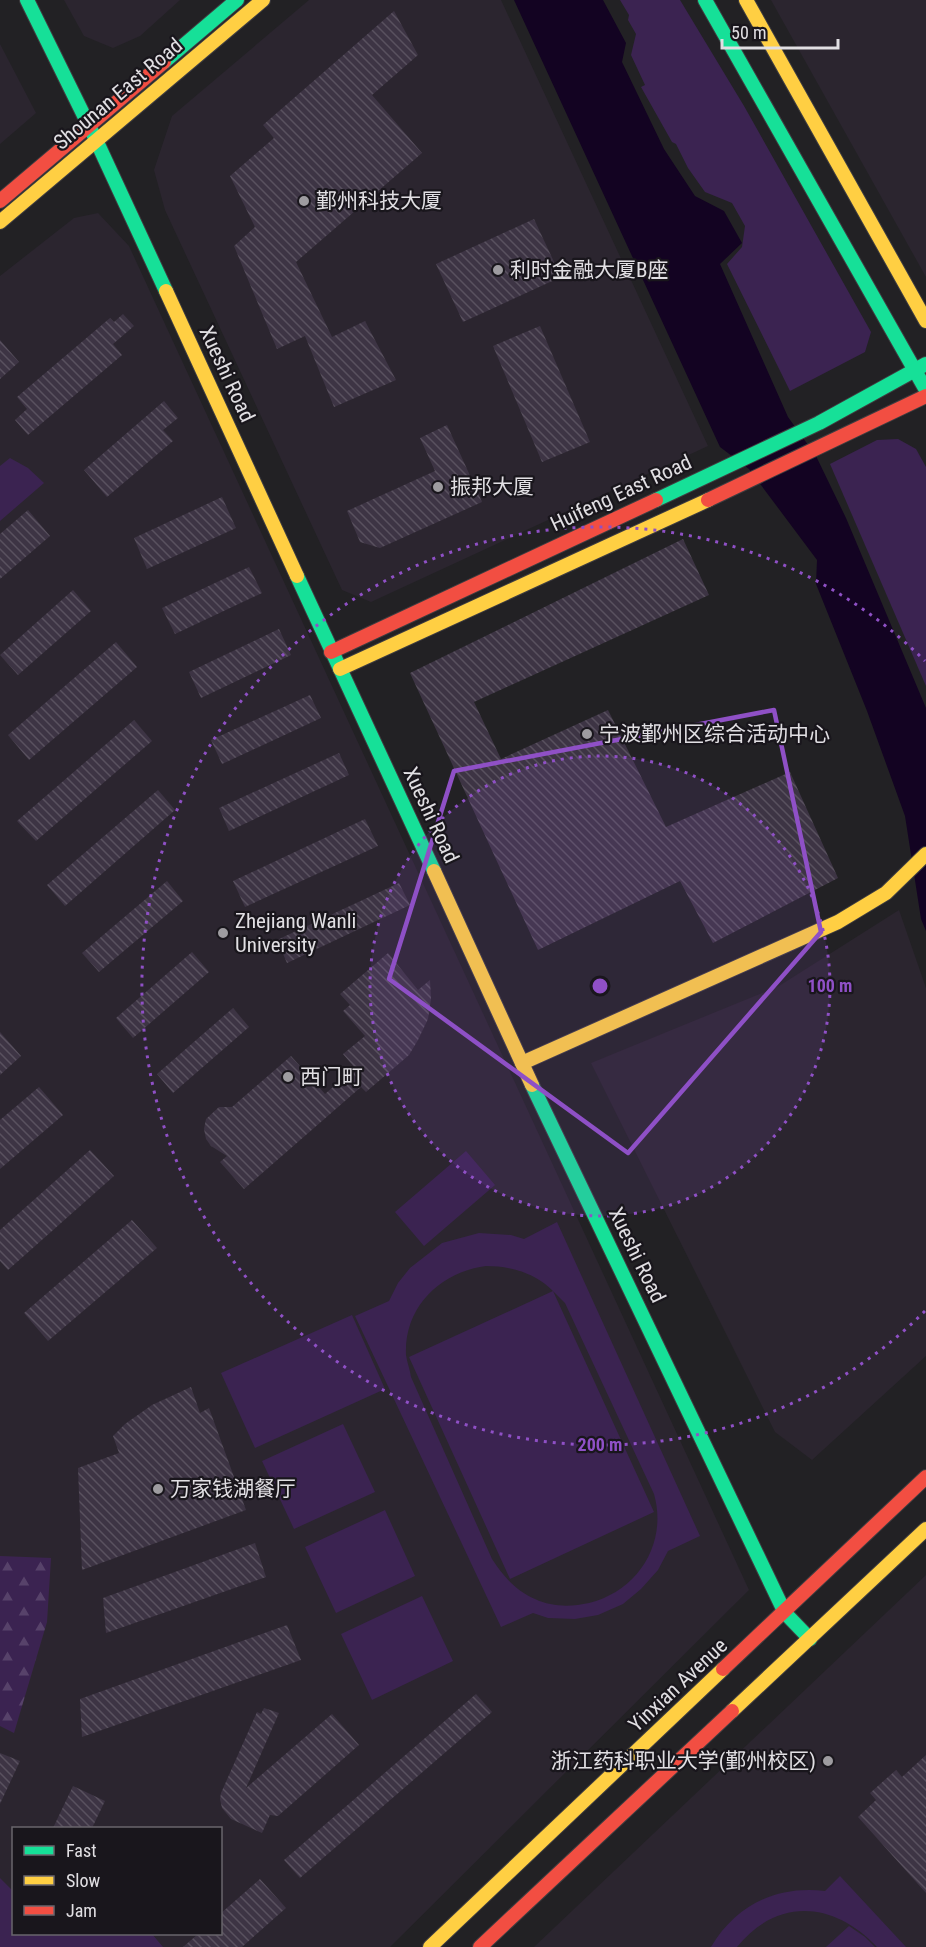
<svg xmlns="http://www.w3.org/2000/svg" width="926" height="1947" viewBox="0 0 926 1947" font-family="'Roboto Condensed','Noto Sans SC',sans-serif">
<defs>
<pattern id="forest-firs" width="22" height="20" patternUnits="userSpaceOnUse" patternTransform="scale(1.5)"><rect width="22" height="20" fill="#3b2351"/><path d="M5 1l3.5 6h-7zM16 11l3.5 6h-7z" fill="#57426a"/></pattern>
<pattern id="building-back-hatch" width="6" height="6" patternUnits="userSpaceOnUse" patternTransform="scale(1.5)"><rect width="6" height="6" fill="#3d3444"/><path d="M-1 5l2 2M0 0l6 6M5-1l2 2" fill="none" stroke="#59515f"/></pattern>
</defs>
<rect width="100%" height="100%" fill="#222124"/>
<g fill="#2b252f" fill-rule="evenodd">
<path d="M64 0H180L140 36 113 48 84 36Z"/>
<path d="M309 0H501L708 446 371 602 342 590 165 210 154 170 172 116Z"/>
<path d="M771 0H926V277Z"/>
<path d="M0 44 36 113 0 144Z"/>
<path d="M98 213 129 246 749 1590 390 1947H0V276L74 218ZM14 1828H220V1934H14Z"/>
<path d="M899 910 926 988V1356L812 1460 775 1432 591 1063 779 986Z"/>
<path d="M926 1575V1947H534Z"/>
</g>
<g fill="#3b2351" fill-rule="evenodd">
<path d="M620 0H680L744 106 871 332 865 352 790 391 727 264 742 247 745 226 732 203 705 192 688 168 676 144 672 142 641 87 645 85 631 55 636 34 628 20 629 15Z"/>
<path d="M898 439 916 449 926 467V686L830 464 877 440Z"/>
<path d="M10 458 28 468 44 483 0 521V466Z"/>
<path d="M466 1151 495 1185 424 1246 395 1212Z"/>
<path d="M557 1222 700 1536 668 1551 658 1570 641 1589 623 1604 598 1615 575 1619 548 1618 533 1613 501 1627 355 1316 389 1301 398 1283 410 1268 442 1243 479 1233 511 1235 524 1239ZM486 1266C511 1266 535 1273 553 1291L409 1357 510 1579 654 1512 553 1291 565 1303 654 1494C668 1543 638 1591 589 1603 571 1607 552 1607 535 1599 516 1591 503 1576 492 1559L411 1377C410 1370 407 1362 406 1355 404 1306 441 1272 486 1266Z"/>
<path d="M352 1315 385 1389 255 1448 221 1373Z"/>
<path d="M343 1424 375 1492 294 1529 262 1461Z"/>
<path d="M385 1510 415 1576 336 1613 305 1547Z"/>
<path d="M422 1596 453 1661 372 1700 341 1634Z"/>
<path d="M840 1876 906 1947H877C835 1902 778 1896 737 1947H711C736 1905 777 1885 825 1891Z"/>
<path d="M0 1878 13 1891 14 1934H152L163 1947H0Z"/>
<path d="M849 1926 865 1937 875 1947H826Z"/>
</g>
<path fill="url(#forest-firs)" d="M0 1556 51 1558 47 1622 14 1733 0 1726Z"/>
<path fill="#130322" d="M514 0H603L626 43 622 62 664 149 695 196 724 211 742 243 720 264 788 417 816 456 846 518 926 708V931L921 919 905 816 867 711 816 584 817 560 749 469 720 447Z"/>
<g fill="url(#building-back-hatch)">
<path d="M394 11 418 55 372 95 422 153 296 262 332 337 365 321 396 380 334 407 305 336 277 349 234 246 255 227 230 176 274 138 263 125Z"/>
<path d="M534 219 561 277 463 322 436 264Z"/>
<path d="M123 314 134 326 113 344 122 355 28 435 15 420 27 409 17 397 110 318 114 322Z"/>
<path d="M540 326 590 442 542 462 493 346Z"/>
<path d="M0 340 19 362 0 379Z"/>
<path d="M164 401 178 418 163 430 173 441 107 497 84 470Z"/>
<path d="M447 425 482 502 380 548 360 542 347 511 435 471 420 438Z"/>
<path d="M222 497 236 528 147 569 134 538Z"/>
<path d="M28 510 50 536 0 579V534Z"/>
<path d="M683 539 709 595 474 702 501 759 608 710 666 827 790 772 838 878 713 943 680 881 538 950 410 673Z"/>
<path d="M249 567 262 593 175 634 162 608Z"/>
<path d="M73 590 91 611 18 675 0 655Z"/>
<path d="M279 629 291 655 201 698 189 672Z"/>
<path d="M116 642 137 667 29 760 8 735Z"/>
<path d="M310 695 321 718 222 764 211 740Z"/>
<path d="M134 720 152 741 36 841 17 821Z"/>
<path d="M339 753 349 775 229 831 219 808Z"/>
<path d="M158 790 175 810 65 906 47 885Z"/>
<path d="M365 819 378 846 245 907 233 881Z"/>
<path d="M167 881 183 901 99 972 82 953Z"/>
<path d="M399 883 410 905 287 963 277 940Z"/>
<path d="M192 952 209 972 133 1038 116 1018Z"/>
<path d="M388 953 418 990 430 980 431 999 428 1019 418 1040 409 1055 366 1092 361 1087 244 1189 220 1162 227 1156 211 1146 206 1139 204 1129 206 1119 219 1107H232L291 1056 325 1094 355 1068 343 1054 365 1036 343 1011 350 1005 340 994Z"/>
<path d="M233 1008 249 1027 173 1093 157 1074Z"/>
<path d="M0 1032 21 1056 0 1075Z"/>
<path d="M39 1087 63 1115 0 1169V1120Z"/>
<path d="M90 1150 114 1176 8 1270 0 1261V1230Z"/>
<path d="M132 1220 157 1248 48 1341 24 1313Z"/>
<path d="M191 1387 200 1413 209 1408 246 1510 82 1570 78 1468 119 1453 113 1436 125 1424 152 1405Z"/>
<path d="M255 1543 266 1577 106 1633 103 1598Z"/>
<path d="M287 1625 301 1660 82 1737 80 1699Z"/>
<path d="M476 1694 492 1712 300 1878 284 1860Z"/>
<path d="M264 1708 279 1713 246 1788 332 1714 359 1745 278 1816 270 1815 262 1833 231 1819 222 1808 220 1799 221 1793 257 1712 261 1714Z"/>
<path d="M0 1753 20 1761 0 1804Z"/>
<path d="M926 1755V1893L858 1817 876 1800 870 1793 896 1770 902 1777Z"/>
<path d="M73 1786 105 1801 92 1828H53Z"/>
<path d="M260 1879 286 1908 242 1947H183L198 1934H220V1914Z"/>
</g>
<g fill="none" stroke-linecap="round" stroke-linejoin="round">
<g stroke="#3f3d40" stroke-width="16">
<g id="fast">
<path d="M27 0 96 140 166 291"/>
<path d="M705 0 926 390"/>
<path d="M164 62 237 0"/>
<path d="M656 500 819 423 926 364"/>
<path d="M297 576 434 871"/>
<path d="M532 1085 785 1613 810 1639"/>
</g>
</g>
<g stroke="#3f3d40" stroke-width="16">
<g id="slow">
<path d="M746 0 926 321"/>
<path d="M0 222 263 0"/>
<path d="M166 291 297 576"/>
<path d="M340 669 708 500"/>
<path d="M434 871 532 1085"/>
<path d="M522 1063 838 922 886 893 926 854"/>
<path d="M732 1711 926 1529"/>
<path d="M430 1947 723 1669"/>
</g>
</g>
<g stroke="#3f3d40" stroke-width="16">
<g id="jam">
<path d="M0 201 164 62"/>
<path d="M708 500 926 396"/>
<path d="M331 652 656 500"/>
<path d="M723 1669 926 1477"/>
<path d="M480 1947 732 1711"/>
</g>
</g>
<use href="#fast" stroke="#16e098" stroke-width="14"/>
<use href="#slow" stroke="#ffcf43" stroke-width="14"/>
<use href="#jam" stroke="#f24e42" stroke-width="14"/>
</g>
<path fill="none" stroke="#8f50c6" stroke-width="4.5" stroke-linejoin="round" d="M774 710 821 932 628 1153 389 979 454 771Z"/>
<circle cx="600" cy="986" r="230" fill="#8f50c6" fill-opacity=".12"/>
<g fill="none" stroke="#8f50c6" stroke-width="3" stroke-dasharray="3 6">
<circle cx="600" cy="986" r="230"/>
<path d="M925 1311A459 459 0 1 1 925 661"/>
</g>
<g fill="#9e9ca0" stroke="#19161c" stroke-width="2">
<circle cx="304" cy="201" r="6"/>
<circle cx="498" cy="270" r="6"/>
<circle cx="438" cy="487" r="6"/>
<circle cx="587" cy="734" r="6"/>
<circle cx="223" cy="933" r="6"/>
<circle cx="288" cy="1077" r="6"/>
<circle cx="158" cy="1489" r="6"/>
<circle cx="828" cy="1761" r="6"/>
</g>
<g text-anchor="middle" stroke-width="4.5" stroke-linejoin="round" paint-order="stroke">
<g font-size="21" fill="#e1dfe3" stroke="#19161c">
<text transform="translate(118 94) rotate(-40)" y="7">Shounan East Road</text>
<text transform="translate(227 374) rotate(65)" y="7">Xueshi Road</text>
<text transform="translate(621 493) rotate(-25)" y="7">Huifeng East Road</text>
<text transform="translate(431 815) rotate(65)" y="7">Xueshi Road</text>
<text transform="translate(637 1255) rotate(64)" y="7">Xueshi Road</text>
<text transform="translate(678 1685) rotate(-43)" y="7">Yinxian Avenue</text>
</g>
<g font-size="21" fill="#e1dfe3" stroke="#19161c" text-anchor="start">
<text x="316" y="208">鄞州科技大厦</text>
<text x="510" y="277">利时金融大厦B座</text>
<text x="450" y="494">振邦大厦</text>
<text x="599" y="741">宁波鄞州区综合活动中心</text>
<text x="235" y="928">Zhejiang Wanli<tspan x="235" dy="24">University</tspan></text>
<text x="300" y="1084">西门町</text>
<text x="170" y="1496">万家钱湖餐厅</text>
<text x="816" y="1768" text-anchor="end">浙江药科职业大学(鄞州校区)</text>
</g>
</g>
<circle cx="600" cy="986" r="9" fill="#8f50c6" stroke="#19161c" stroke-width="3"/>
<g font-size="18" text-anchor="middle" font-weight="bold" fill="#8f50c6" stroke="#19161c" stroke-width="4.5" stroke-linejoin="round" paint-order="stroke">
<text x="830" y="992">100 m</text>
<text x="600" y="1451">200 m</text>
</g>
<rect x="12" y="1827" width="210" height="108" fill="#19161c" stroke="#69666c" stroke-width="1.5"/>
<rect x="24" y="1846" width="30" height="9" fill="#16e098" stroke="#69666c" stroke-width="1.5"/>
<text x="66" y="1857" font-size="18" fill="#e1dfe3">Fast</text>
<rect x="24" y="1876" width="30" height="9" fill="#ffcf43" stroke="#69666c" stroke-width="1.5"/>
<text x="66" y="1887" font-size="18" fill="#e1dfe3">Slow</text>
<rect x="24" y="1906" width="30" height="9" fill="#f24e42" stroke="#69666c" stroke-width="1.5"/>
<text x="66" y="1917" font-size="18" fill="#e1dfe3">Jam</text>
<path d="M722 39v9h116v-9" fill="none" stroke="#e1dfe3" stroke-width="3"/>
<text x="731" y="39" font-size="18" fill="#e1dfe3" stroke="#19161c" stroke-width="4.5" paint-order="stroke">50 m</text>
</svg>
